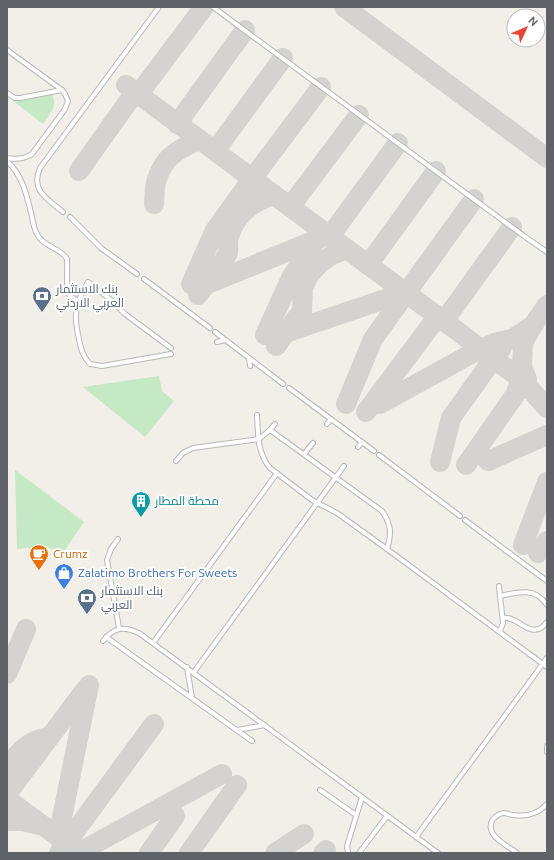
<svg xmlns="http://www.w3.org/2000/svg" width="554" height="860" viewBox="0 0 554 860" font-family="Ubuntu,Cairo,sans-serif">
<rect width="100%" height="100%" fill="#f1efe8"/>
<g fill="#c5e8c5">
<path d="M52 94C58 106 50 114 43 124L12 100Z"/>
<path d="M159 376 162 391 174 401 145 437 83 387Z"/>
<path d="M15 470 84 522 62 554 45 546 17 549Z"/>
</g>
<g fill="none" stroke-linecap="round" stroke-linejoin="round">
<g stroke="#d4d3d0" stroke-width="20">
<path d="M344 7 547 158"/>
<path d="M126 85 464 336 480 349 521 379 547 408"/>
<path d="M138 95 204 7"/>
<path d="M177 124 245 30"/>
<path d="M215 151 283 58"/>
<path d="M79 171 135 92"/>
<path d="M154 204C155 196 154 186 157 179 164 156 179 149 199 140"/>
<path d="M290 207 359 115"/>
<path d="M330 236 398 143"/>
<path d="M368 265 436 171"/>
<path d="M210 283 328 235"/>
<path d="M191 284 215 230 252 179 321 87"/>
<path d="M198 295C204 287 226 260 228 252 229 247 227 242 229 237 235 214 252 202 274 195"/>
<path d="M444 321 512 227"/>
<path d="M285 333 406 292"/>
<path d="M265 335 292 276 317 239"/>
<path d="M276 346 302 311 303 288 309 275 320 263 332 255 347 249"/>
<path d="M527 379 522 367 523 343 533 325 547 305"/>
<path d="M346 404 373 339 474 199"/>
<path d="M380 404 480 349 497 342 512 339 533 325"/>
<path d="M366 412 438 316"/>
<path d="M488 461 547 435"/>
<path d="M440 462 451 418 493 359 502 348"/>
<path d="M466 465 515 395 521 379 522 368"/>
<path d="M523 545 547 482"/>
<path d="M538 553 547 541"/>
<path d="M7 674 26 629"/>
<path d="M7 774C13 754 29 740 49 737"/>
<path d="M7 794 85 690"/>
<path d="M7 799 68 844"/>
<path d="M7 821H23L39 825"/>
<path d="M58 837 89 685"/>
<path d="M80 852 222 774"/>
<path d="M59 853 154 724"/>
<path d="M149 853 175 816"/>
<path d="M189 853 237 785"/>
<path d="M275 853 304 834"/>
<path d="M323 853 326 850"/>
</g>
<g stroke="#b5b8bc" stroke-width="6">
<g id="lane">
<path d="M213 7 524 236 547 252"/>
<path d="M7 50 62 90 65 94 68 101 65 109 32 154C24 159 17 160 7 158"/>
<path d="M7 93 15 98H20L62 90"/>
<path d="M7 161C23 176 27 196 32 217 33 222 34 229 37 234 43 247 61 248 67 259 68 267 65 290 70 296 72 298 76 299 79 301"/>
<path d="M63 212C48 199 30 191 40 168L159 7"/>
<path d="M70 217 101 248 137 274"/>
<path d="M144 279 210 328"/>
<path d="M215 332 283 384"/>
<path d="M217 342 225 340"/>
<path d="M171 354 102 366 90 364C83 357 81 349 79 339 73 314 75 305 88 282L111 300 125 314 171 348"/>
<path d="M249 358 250 366"/>
<path d="M289 388 374 451"/>
<path d="M257 415C258 434 257 452 270 468L312 500 337 513 387 549 547 667"/>
<path d="M327 424 331 419"/>
<path d="M270 430 382 511C391 524 392 533 387 549"/>
<path d="M358 447 362 442"/>
<path d="M304 454 313 443"/>
<path d="M379 455 460 516"/>
<path d="M176 461 183 453 193 448 259 439 270 430 275 424"/>
<path d="M465 520 547 581"/>
<path d="M118 539 111 549 107 560 119 628"/>
<path d="M499 586 503 623 500 631"/>
<path d="M500 596C518 592 535 587 547 605"/>
<path d="M503 618C519 615 531 643 547 622"/>
<path d="M106 637 252 741"/>
<path d="M103 641C114 627 123 626 139 633L438 853"/>
<path d="M153 643 277 473"/>
<path d="M187 667 192 698"/>
<path d="M194 672 344 466"/>
<path d="M237 730 265 725"/>
<path d="M547 746V752"/>
<path d="M320 790 356 815"/>
<path d="M416 837 547 658"/>
<path d="M348 853 347 846 362 797"/>
<path d="M359 853 387 816"/>
<path d="M517 853C507 845 483 835 493 819 496 816 500 813 504 813 507 813 510 815 513 815 526 817 538 814 547 804"/>
</g>
</g>
<use href="#lane" stroke="#fff" stroke-width="4"/>
</g>
<defs>
<g id="bank-pin" transform="scale(1)"><path d="M0 17L-7.5 6A9.5 9.5 0 1 1 7.5 6Z" fill="#5c6f8a" stroke="#fff"/><path d="M-6-4H6V4H-6ZM0-2.3a2.3 2.3 0 1 0 0 4.6a2.3 2.3 0 1 0 0-4.6Z" fill="#fff"/></g>
<g id="building-pin" transform="scale(1)"><path d="M0 17L-7.5 6A9.5 9.5 0 1 1 7.5 6Z" fill="#0f9aa8" stroke="#fff"/><path d="M-4-6H4V6H1V3H-1V6H-4ZM-2.5-4.3h1.7v1.8h-1.7ZM.8-4.3h1.7v1.8H.8ZM-2.5-1h1.7V.8h-1.7ZM.8-1h1.7V.8H.8Z" fill="#fff"/></g>
<g id="cafe-pin" transform="scale(1)"><path d="M0 17L-7.5 6A9.5 9.5 0 1 1 7.5 6Z" fill="#e8710a" stroke="#fff"/><path d="M-5.5-4.5H6V0H3Q3 3.5 0 3.5H-2.5Q-5.5 3.5-5.5 0ZM3-3.2v2h1.7v-2ZM-6 4.5H4V6H-6Z" fill="#fff"/></g>
<g id="shop-pin" transform="scale(1)"><path d="M0 17L-7.5 6A9.5 9.5 0 1 1 7.5 6Z" fill="#3f7fe0" stroke="#fff"/><path d="M-5-2.5h2.3a2.7 3.5 0 0 1 5.4 0H5L5.5 6h-11ZM-1.5-2.5h3a1.5 2.3 0 0 0-3 0Z" fill="#fff"/></g>
</defs>
<g fill-rule="evenodd">
<use href="#bank-pin" x="42" y="296"/>
<use href="#building-pin" x="141" y="501"/>
<use href="#cafe-pin" x="39" y="554"/>
<use href="#shop-pin" x="64" y="573"/>
<use href="#bank-pin" x="87" y="598"/>
</g>
<g text-anchor="middle" stroke-width="4" stroke-linejoin="round" paint-order="stroke">
<g font-size="12" fill="#4e5e75" stroke="#fff" text-anchor="start">
<text x="56" y="293">بنك الاستثمار<tspan x="56" dy="14">العربي الاردني</tspan></text>
<text x="101" y="595">بنك الاستثمار<tspan x="101" dy="14">العربي</tspan></text>
</g>
<g font-size="12" fill="#0d838f" stroke="#fff" text-anchor="start">
<text x="155" y="505">محطة المطار</text>
</g>
<g font-size="12" fill="#c56008" stroke="#fff" text-anchor="start">
<text x="53" y="558">Crumz</text>
</g>
<g font-size="12" fill="#366cbe" stroke="#fff" text-anchor="start">
<text x="78" y="577">Zalatimo Brothers For Sweets</text>
</g>
</g>
<rect width="554" height="860" fill="none" stroke="#5f6368" stroke-width="16"/>
<g transform="translate(526 28) rotate(46)"><circle r="19" fill="#ffffff" stroke="#bfc1c3"/>
<path d="M0-3L7 15L0 10L-7 15Z" fill="#ea4335"/>
<text y="-6" font-size="11" font-weight="bold" text-anchor="middle" fill="#5f6368">N</text>
</g>
</svg>
